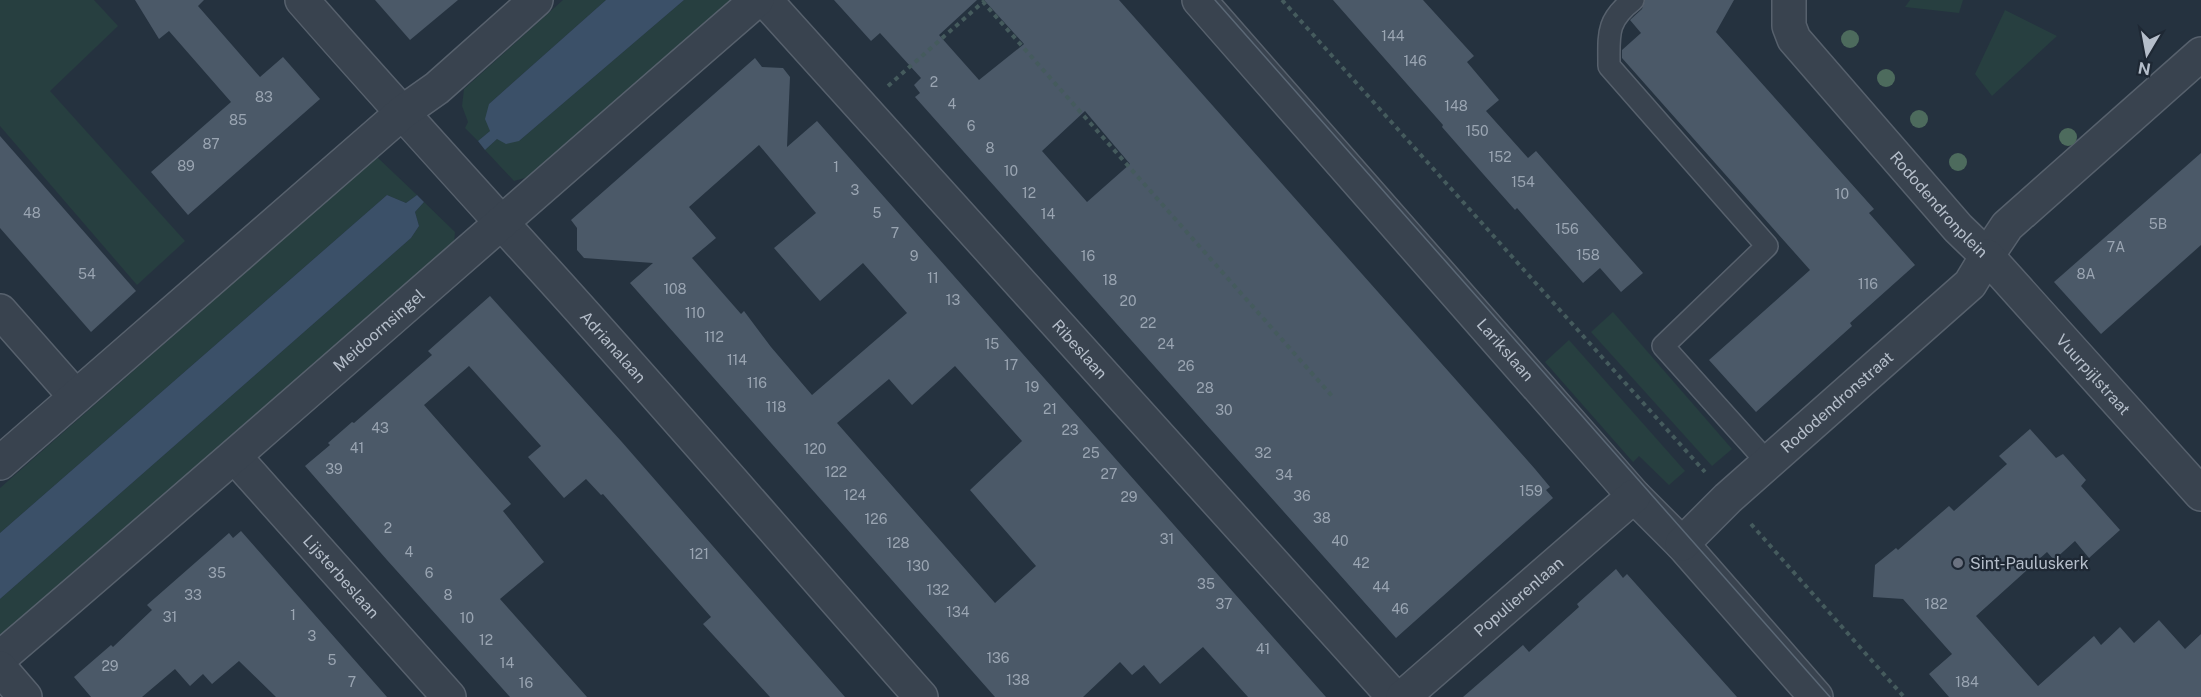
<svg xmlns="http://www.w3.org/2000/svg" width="2201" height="697" viewBox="0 0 2201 697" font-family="'Public Sans',sans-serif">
<rect width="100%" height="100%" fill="#25323f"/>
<g fill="#273f40">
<path d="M0 0H94L118 26 50 91 185 241 137 285 0 126Z"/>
<path d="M563 0H606L489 104 490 131 478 141 465 128 468 122 462 106 464 89Z"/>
<path d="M684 0H731L532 176 514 181 485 150 497 139 519 141Z"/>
<path d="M1910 0H1963L1959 13 1905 7Z"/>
<path d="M2005 10 2057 36 1992 96 1975 74Z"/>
<path d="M377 157 417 195 406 203 387 195 0 533V488Z"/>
<path d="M424 202 455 232 454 243 0 643V599L411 238 419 226 415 212Z"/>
<path d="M1613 312 1732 449 1712 466 1591 332Z"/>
<path d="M1569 340 1685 471 1669 485 1639 456 1633 462 1545 362Z"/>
</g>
<g fill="#3b5068">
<path d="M606 0H684L519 141 506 144 497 139 485 150 478 141 490 131 485 119 489 104Z"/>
<path d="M387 195 406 203 417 195 424 202 415 212 419 226 411 238 0 599V533Z"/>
</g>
<g fill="#4b5968" fill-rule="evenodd">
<path d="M135 0H204L198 6 260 77 283 57 320 99 188 215 151 172 231 102 169 31 159 39Z"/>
<path d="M375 0H458L410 40Z"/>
<path d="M834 0H977L939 35 979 80 1024 44 984 0H1119L1535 469 1550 487 1546 490 1553 498 1396 638 915 97 920 93 914 85 921 78 880 33 871 41ZM1085 111 1130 164 1087 202 1042 151Z"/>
<path d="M1333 0H1423L1474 56 1467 62 1499 100 1486 111 1528 158 1536 151 1643 273 1621 292 1600 268 1583 283 1517 208 1515 210 1484 175 1442 127 1443 125Z"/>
<path d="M1645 0H1734L1716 32 1874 209 1869 213 1915 265 1850 323 1852 326 1756 412 1709 360 1810 270 1622 58V50L1641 33 1630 20 1642 9Z"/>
<path d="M755 58 762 67 783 68 790 77 787 147 817 121 1326 697H1248L1203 647 1160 684 1144 665 1132 675 1120 662 1083 697H995L630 283 653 263 584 258 577 250V228L571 220ZM759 145 816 213 774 248 820 301 863 263 907 313 812 395 771 347 744 311 741 314 692 258 716 238 689 207ZM955 366 1022 441 970 490 1036 566 995 603 837 423 889 379 912 405Z"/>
<path d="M0 136 136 291 91 332 0 228Z"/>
<path d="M2201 153V245L2101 334 2054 282Z"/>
<path d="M490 296 621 441 845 697H770L703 624 711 617 603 494 601 495 586 479 564 498 528 457 541 446 469 366 424 405 511 504 503 511 544 562 500 599 587 697H510L387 560 305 466 330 445 328 443 352 422 354 423 432 355 428 351Z"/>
<path d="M2030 429 2056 458 2063 454 2086 480 2081 486 2120 530 2089 558 2075 541 2054 560 2047 552 1976 616 2038 686 2094 636 2101 645 2120 627 2134 643 2159 620 2185 649 2201 634V697H1949L1929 674 1952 654 1903 599 1873 597 1875 565 1896 548 1898 550 1949 506 1954 511 2007 464 1999 456Z"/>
<path d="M241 531 387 697H276L239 661 212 684 203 674 190 686 175 669 142 697H91L74 677 111 645 113 647 152 610 147 605 212 548 229 533 233 538Z"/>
<path d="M1616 569 1623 578 1627 574 1737 697H1463L1523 645 1529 652 1579 607 1577 604Z"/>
</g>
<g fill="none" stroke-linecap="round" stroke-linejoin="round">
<g stroke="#57616d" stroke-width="24">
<path id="service" d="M1633 0C1606 21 1609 34 1609 66L1767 246 1663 346 1768 463"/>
</g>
<g stroke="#57616d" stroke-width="36">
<g id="minor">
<path id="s1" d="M302 0C380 89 460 177 540 265 669 407 794 553 921 697"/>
<path id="s2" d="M765 0 1394 697"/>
<path id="s3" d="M1199 0 1634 496 1682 544 1816 697"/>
<path id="s4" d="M1789 0V26L1794 39 1958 228 1987 256 2007 226 2201 54"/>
<path d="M0 311 75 396"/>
<path id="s5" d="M235 457 449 697"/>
<path d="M0 463 403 112 437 88 536 0"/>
<path id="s6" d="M1682 544 1728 498 1970 284 1987 256 2201 494"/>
<path id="s7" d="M0 658C254 441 504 219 757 0"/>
<path d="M0 668 25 697"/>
<path id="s8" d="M1403 697 1634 496"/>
</g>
</g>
<g stroke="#455b5d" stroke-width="4" stroke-dasharray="4.5 4.5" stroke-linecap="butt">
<path d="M1282 0 1705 472"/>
<path d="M888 86 983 2 1332 396"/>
<path d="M1751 524 1904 697"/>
</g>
<use href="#service" stroke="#39434f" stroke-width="21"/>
<use href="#minor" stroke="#39434f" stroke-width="33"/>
<path stroke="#5b6876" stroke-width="1.5" d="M1215 0 1830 697"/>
</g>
<g fill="#4d6b5d">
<circle cx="1850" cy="39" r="9"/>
<circle cx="1886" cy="78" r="9"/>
<circle cx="1919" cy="119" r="9"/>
<circle cx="2068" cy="137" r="9"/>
<circle cx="1958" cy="162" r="9"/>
</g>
<circle fill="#6b7280" stroke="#1e2834" stroke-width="2" cx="1958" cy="563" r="6"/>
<g text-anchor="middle" stroke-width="4.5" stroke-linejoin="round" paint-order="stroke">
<g font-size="14" fill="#9aa5b2">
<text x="1393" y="41">144</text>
<text x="1415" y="66">146</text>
<text x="934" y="87">2</text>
<text x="264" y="102">83</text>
<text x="952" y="109">4</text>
<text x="1456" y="111">148</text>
<text x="238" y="125">85</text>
<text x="971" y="131">6</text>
<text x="1477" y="136">150</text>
<text x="211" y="149">87</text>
<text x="990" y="153">8</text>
<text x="1500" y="162">152</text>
<text x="186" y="171">89</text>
<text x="836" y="172">1</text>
<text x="1011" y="176">10</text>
<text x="1523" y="187">154</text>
<text x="855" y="195">3</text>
<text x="1029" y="198">12</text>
<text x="1842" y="199">10</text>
<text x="32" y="218">48</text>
<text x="877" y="218">5</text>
<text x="1048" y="219">14</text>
<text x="2158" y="229">5B</text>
<text x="1567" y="234">156</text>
<text x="895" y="238">7</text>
<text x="2116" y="252">7A</text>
<text x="1588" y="260">158</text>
<text x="914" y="261">9</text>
<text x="1088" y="261">16</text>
<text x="87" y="279">54</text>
<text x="2086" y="279">8A</text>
<text x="933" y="283">11</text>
<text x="1110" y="285">18</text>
<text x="1868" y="289">116</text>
<text x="675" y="294">108</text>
<text x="953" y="305">13</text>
<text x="1128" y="306">20</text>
<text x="695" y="318">110</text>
<text x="1148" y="328">22</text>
<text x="714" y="342">112</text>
<text x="992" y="349">15</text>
<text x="1166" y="349">24</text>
<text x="737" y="365">114</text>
<text x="1011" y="370">17</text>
<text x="1186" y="371">26</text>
<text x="757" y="388">116</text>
<text x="1032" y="392">19</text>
<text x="1205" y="393">28</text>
<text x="776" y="412">118</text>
<text x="1050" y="414">21</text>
<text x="1224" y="415">30</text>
<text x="380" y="433">43</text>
<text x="1070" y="435">23</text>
<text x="357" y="453">41</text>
<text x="815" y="454">120</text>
<text x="1091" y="458">25</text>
<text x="1263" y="458">32</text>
<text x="334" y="474">39</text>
<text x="836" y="477">122</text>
<text x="1109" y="479">27</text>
<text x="1284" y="480">34</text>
<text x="1531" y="496">159</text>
<text x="855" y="500">124</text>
<text x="1302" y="501">36</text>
<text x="1129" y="502">29</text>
<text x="1322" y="523">38</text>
<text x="876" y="524">126</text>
<text x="388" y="533">2</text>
<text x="1167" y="544">31</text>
<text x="1340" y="546">40</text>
<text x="898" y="548">128</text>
<text x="409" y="557">4</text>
<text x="699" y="559">121</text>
<text x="1361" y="568">42</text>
<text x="918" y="571">130</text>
<text x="217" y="578">35</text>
<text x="429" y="578">6</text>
<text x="1206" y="589">35</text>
<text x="1381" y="592">44</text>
<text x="938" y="595">132</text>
<text x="193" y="600">33</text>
<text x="448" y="600">8</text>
<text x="1224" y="609">37</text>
<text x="1936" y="609">182</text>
<text x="1400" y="614">46</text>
<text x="958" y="617">134</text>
<text x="293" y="620">1</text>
<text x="170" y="622">31</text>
<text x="467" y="623">10</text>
<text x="312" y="641">3</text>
<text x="486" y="645">12</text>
<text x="1263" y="654">41</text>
<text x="998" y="663">136</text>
<text x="332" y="665">5</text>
<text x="507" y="668">14</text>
<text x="110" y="671">29</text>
<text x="1018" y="685">138</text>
<text x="352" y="687">7</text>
<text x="1967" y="687">184</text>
<text x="526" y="688">16</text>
</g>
<g font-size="16" fill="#b5beca" stroke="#1e2834">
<text dy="6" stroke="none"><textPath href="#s4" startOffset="260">Rododendronplein</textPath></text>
<text dy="6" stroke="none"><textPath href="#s7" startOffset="501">Meidoornsingel</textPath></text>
<text dy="6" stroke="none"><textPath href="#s1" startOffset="466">Adrianalaan</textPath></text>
<text dy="6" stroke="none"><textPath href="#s2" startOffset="470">Ribeslaan</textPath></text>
<text dy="6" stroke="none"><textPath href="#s3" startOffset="465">Larikslaan</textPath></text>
<text dy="6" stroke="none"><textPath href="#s6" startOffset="580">Vuurpijlstraat</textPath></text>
<text dy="6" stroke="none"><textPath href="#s6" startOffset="210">Rododendronstraat</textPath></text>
<text dy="6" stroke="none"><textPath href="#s5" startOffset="160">Lijsterbeslaan</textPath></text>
<text dy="6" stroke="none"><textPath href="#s8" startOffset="153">Populierenlaan</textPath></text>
</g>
<g font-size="16" fill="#b5beca" stroke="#1e2834" text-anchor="start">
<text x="1970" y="569">Sint-Pauluskerk</text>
</g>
</g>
<g transform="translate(2147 54) rotate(190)" stroke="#1e2834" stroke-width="4.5" paint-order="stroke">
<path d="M0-4.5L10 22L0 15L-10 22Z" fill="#b5beca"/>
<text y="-9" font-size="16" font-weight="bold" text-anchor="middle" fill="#b5beca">N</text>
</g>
</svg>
